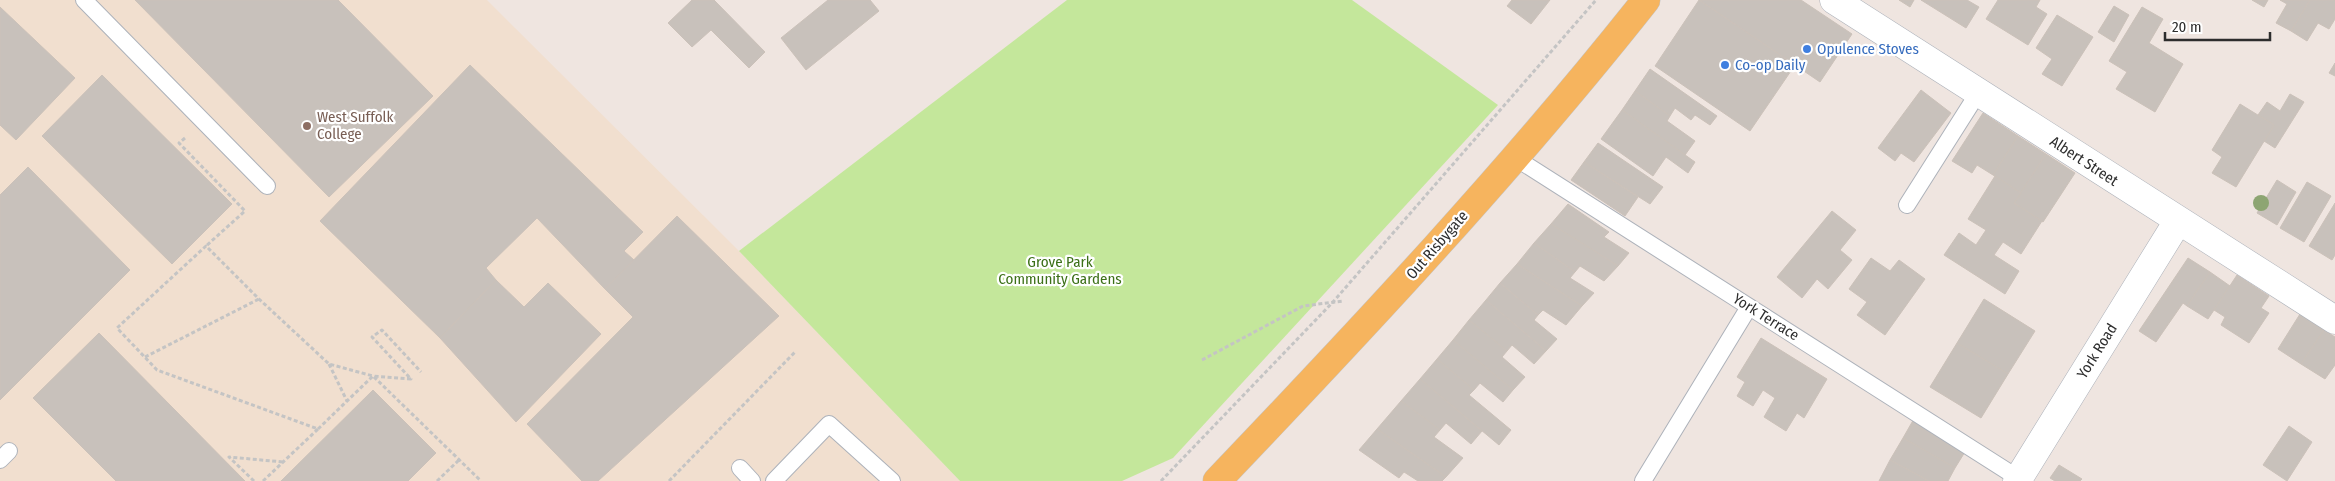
<svg xmlns="http://www.w3.org/2000/svg" width="2335" height="481" viewBox="0 0 2335 481" font-family="'Fira Sans Condensed',sans-serif">
<rect width="100%" height="100%" fill="#efe5e0"/>
<path fill="#f1dfcf" d="M0 0H487L739 251 960 481H0Z"/>
<path fill="#c4e79b" d="M1067 0H1352L1498 105 1173 458 1122 481H960L739 251Z"/>
<g fill="#c8c1bb" stroke="#cbc1b9">
<path d="M135 0H338L433 96 329 197Z"/>
<path d="M692 0H714L765 52 749 68 711 30 692 47 668 23Z"/>
<path d="M828 0H870L879 11 806 70 781 38Z"/>
<path d="M1512 0H1550L1531 24 1507 6Z"/>
<path d="M1699 0H1801L1852 34 1820 82Z"/>
<path d="M1699 0 1795 65 1750 131 1655 66Z"/>
<path d="M1899 0H1914L1910 7Z"/>
<path d="M1921 0H1967L1979 7 1966 28Z"/>
<path d="M1998 0H2040L2036 7 2047 14 2028 45 1986 19Z"/>
<path d="M2252 0H2268L2264 7Z"/>
<path d="M2280 0H2310L2291 31 2276 23 2287 4Z"/>
<path d="M2310 0H2335V19L2329 29 2318 23 2307 41 2291 31Z"/>
<path d="M2114 6 2129 15 2114 42 2098 32Z"/>
<path d="M0 7 75 78 16 140 0 125Z"/>
<path d="M2142 7 2163 19 2149 43 2183 64 2155 112 2116 89 2127 72 2109 61Z"/>
<path d="M2057 15 2093 37 2062 86 2042 74 2052 59 2036 48Z"/>
<path d="M2335 63V76L2329 73Z"/>
<path d="M470 65 643 232 624 251 634 260 605 289 537 218 486 268 496 280 440 338 320 221Z"/>
<path d="M1650 69 1717 116 1710 125 1695 115 1691 120 1675 108 1670 116 1635 91Z"/>
<path d="M102 75 232 204 172 264 42 136Z"/>
<path d="M1921 90 1951 113 1914 162 1901 153 1895 161 1878 148Z"/>
<path d="M1635 91 1670 116 1667 121 1695 141 1685 155 1622 110Z"/>
<path d="M2290 94 2304 102 2275 148 2264 141 2274 125 2258 115 2267 102 2280 111Z"/>
<path d="M2240 104 2274 125 2236 187 2212 173 2222 157 2212 150Z"/>
<path d="M1622 110 1695 162 1688 173 1666 157 1653 176 1601 139Z"/>
<path d="M1983 113 2018 136 1993 175 1977 165 1972 173 1952 161Z"/>
<path d="M2018 136 2046 154 2021 193 1993 175Z"/>
<path d="M1598 143 1663 187 1650 204 1584 162Z"/>
<path d="M2046 154 2075 173 2043 222 2014 203Z"/>
<path d="M1584 162 1638 197 1625 216 1571 180Z"/>
<path d="M28 167 130 270 0 400V195Z"/>
<path d="M1995 176 2021 193 2014 203 2042 221 2021 254 2003 242 1994 255 2019 271 2005 294 1944 255 1959 233 1976 245 1986 230 1968 219Z"/>
<path d="M2277 180 2296 192 2277 225 2257 213Z"/>
<path d="M2307 182 2331 196 2304 242 2280 228Z"/>
<path d="M2335 203V255L2332 260 2309 246Z"/>
<path d="M1568 204 1609 232 1604 237 1629 253 1618 266 1551 224Z"/>
<path d="M1832 211 1856 230 1840 250 1852 260 1828 289 1817 279 1802 298 1777 277Z"/>
<path d="M677 216 779 316 598 481H582L527 424 633 317 605 289Z"/>
<path d="M1551 224 1593 250 1618 266 1604 281 1580 266 1575 272 1534 243Z"/>
<path d="M1534 243 1575 272 1570 278 1594 293 1582 306 1517 264Z"/>
<path d="M1871 258 1890 271 1899 260 1925 279 1885 335 1857 315 1867 302 1849 289Z"/>
<path d="M2188 258 2210 272 2187 306 2183 303 2156 342 2139 331Z"/>
<path d="M1517 264 1582 306 1566 325 1543 310 1538 315 1500 283Z"/>
<path d="M2210 272 2230 286 2208 319 2187 306Z"/>
<path d="M2237 275 2269 296 2261 308 2269 313 2249 343 2221 325 2225 317 2214 310Z"/>
<path d="M496 280 524 307 548 283 601 334 516 422 440 338Z"/>
<path d="M1500 283 1538 315 1534 320 1557 339 1546 351 1486 300Z"/>
<path d="M1984 299 2035 331 2008 374 1957 343Z"/>
<path d="M1486 300 1546 351 1534 364 1512 345 1507 351 1469 320Z"/>
<path d="M2300 314 2324 330 2301 364 2278 349Z"/>
<path d="M1469 320 1507 351 1502 357 1525 377 1513 390 1453 340Z"/>
<path d="M2324 330 2335 337V365L2325 379 2301 364Z"/>
<path d="M99 333 245 481H116L33 398Z"/>
<path d="M1761 338 1827 379 1804 418 1797 413 1786 431 1764 417 1775 398 1763 390 1753 406 1737 396 1745 382 1737 377Z"/>
<path d="M1453 340 1513 390 1503 402 1480 383 1474 390 1437 359Z"/>
<path d="M1957 343 2008 374 1981 418 1930 387Z"/>
<path d="M1437 359 1474 390 1469 395 1511 430 1499 445 1420 379Z"/>
<path d="M1420 379 1482 431 1471 444 1446 423 1440 430 1401 401Z"/>
<path d="M373 390 436 453 408 481H281Z"/>
<path d="M1401 401 1440 430 1434 437 1463 458 1446 477 1377 429Z"/>
<path d="M1915 417 1968 447 1955 468 1903 438Z"/>
<path d="M2289 426 2312 442 2287 481 2263 465Z"/>
<path d="M1377 429 1417 457 1446 477 1442 481H1418L1404 472 1399 478 1359 450Z"/>
<path d="M1903 438 1955 468 1948 481H1929L1890 460Z"/>
<path d="M1890 460 1929 481H1879Z"/>
<path d="M2059 465 2082 479 2080 481H2055L2050 478Z"/>
</g>
<g fill="none" stroke-linecap="round" stroke-linejoin="round">
<g stroke="#adb2ba" stroke-width="18">
<g id="lane">
<path d="M84 0 267 186"/>
<path d="M1514 157 2018 478"/>
<path d="M1907 205 1978 93"/>
<path d="M0 460 9 451"/>
<path d="M740 468 752 481"/>
<path d="M774 481 829 424 892 481"/>
<path d="M1643 481 1749 307"/>
</g>
</g>
<g stroke="#adb2ba" stroke-width="29">
<g id="street">
<path d="M1834 0 2335 320"/>
<path d="M2017 481 2178 221"/>
</g>
</g>
<g stroke="#c4c4c4" stroke-width="29">
<path id="primary" d="M1217 481C1365 326 1513 168 1646 0"/>
</g>
<g stroke="#c4c4c4" stroke-width="3" stroke-dasharray="4 2.5" stroke-linecap="butt">
<path d="M185 138 179 143 245 211 206 246"/>
<path d="M145 357 259 299"/>
<path d="M1202 360 1303 306 1343 301"/>
<path d="M329 364 347 401"/>
<path d="M318 429 373 376 411 379 372 337 382 330 421 372"/>
<path d="M254 481 229 457 283 462"/>
<path d="M263 481 318 429 157 370 117 328 206 246 259 299 329 364 373 376 481 481"/>
<path d="M437 481 459 460"/>
<path d="M669 481 795 352"/>
<path d="M1161 481 1333 302 1596 0"/>
</g>
<use href="#lane" stroke="#fff" stroke-width="16"/>
<use href="#street" stroke="#fff" stroke-width="28"/>
<use href="#primary" stroke="#f6b45e" stroke-width="28"/>
</g>
<circle fill="#8da572" cx="2261" cy="203" r="8"/>
<g fill="#3f7fe0" stroke="#fff" stroke-width="2">
<circle cx="1807" cy="49" r="5"/>
<circle cx="1725" cy="65" r="5"/>
</g>
<circle fill="#8d6e63" stroke="#fff" stroke-width="2" cx="307" cy="126" r="5"/>
<g text-anchor="middle" stroke-width="4.5" stroke-linejoin="round" paint-order="stroke">
<g font-size="15" fill="#366cbe" stroke="#fff" text-anchor="start">
<text x="1817" y="54">Opulence Stoves</text>
<text x="1735" y="70">Co-op Daily</text>
</g>
<g font-size="15" fill="#785e54" stroke="#fff" text-anchor="start">
<text x="317" y="122">West Suffolk<tspan x="317" dy="17">College</tspan></text>
</g>
<g font-size="15" fill="#2d2d2d" stroke="#fff">
<text transform="translate(2084 161) rotate(33)" y="5">Albert Street</text>
<text transform="translate(1437 245) rotate(-49)" y="5">Out Risbygate</text>
<text transform="translate(1766 317) rotate(32)" y="5">York Terrace</text>
<text transform="translate(2097 351) rotate(-58)" y="5">York Road</text>
</g>
<g font-size="15" fill="#3c7018" stroke="#fff">
<text x="1060" y="267">Grove Park<tspan x="1060" dy="17">Community Gardens</tspan></text>
</g>
</g>
<path d="M2165 32v8h105v-8" fill="none" stroke="#2d2d2d" stroke-width="2.5"/>
<text x="2172" y="32" font-size="15" fill="#2d2d2d" stroke="#ffffff" stroke-width="4" paint-order="stroke">20 m</text>
</svg>
